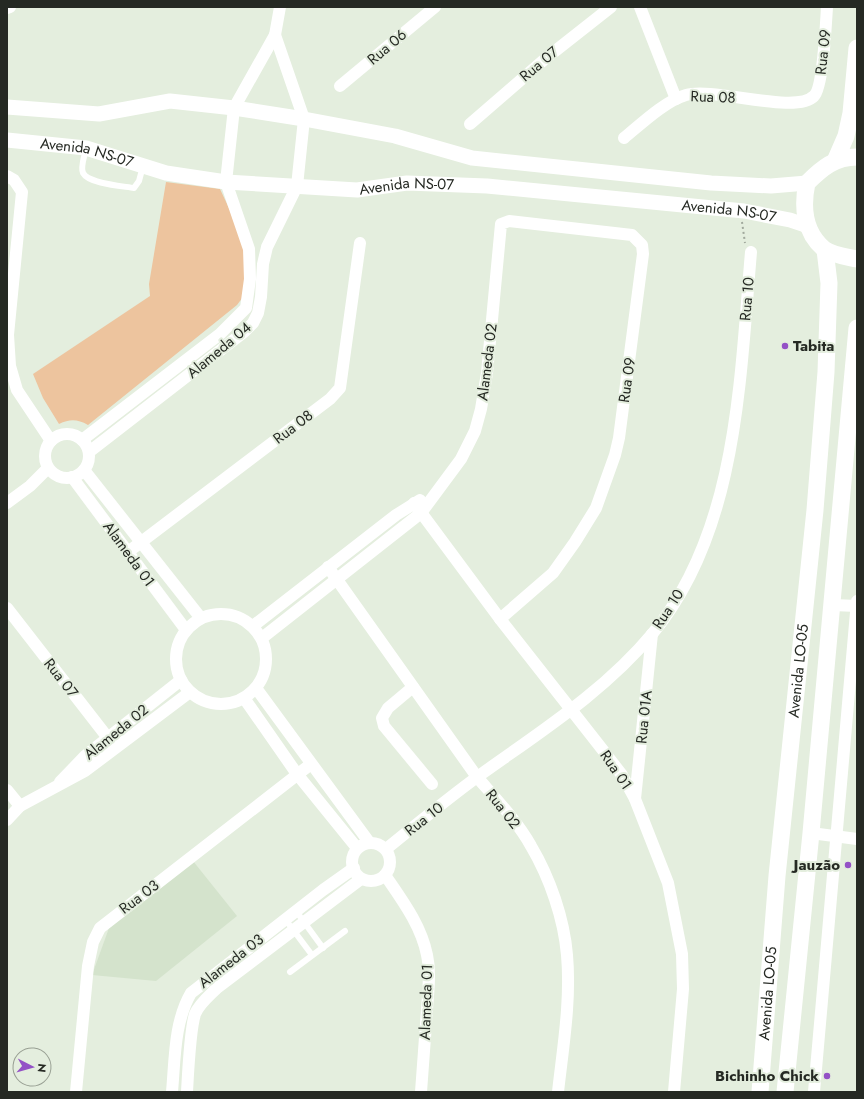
<svg xmlns="http://www.w3.org/2000/svg" width="864" height="1099" viewBox="0 0 864 1099" font-family="Jost,sans-serif">
<rect width="100%" height="100%" fill="#e4eede"/>
<path fill="#d4e3cc" d="M193 861 237 916 156 981 92 975 109 928Z"/>
<path fill="#edc49e" d="M166 182 220 189 242 236 249 289 237 305 88 425C77 419 70 419 59 424L43 398 33 374 150 296 149 284Z"/>
<g fill="none" stroke-linecap="round" stroke-linejoin="round">
<path stroke="#a0a89c" stroke-width="2" stroke-dasharray="2 3" stroke-linecap="butt" d="M742 222 745 243"/>
<g stroke="#fff" stroke-width="6">
<path d="M86 148C85 155 80 167 83 173 89 184 122 186 134 188L139 181 143 166"/>
<path d="M296 911 323 948"/>
<path d="M285 919 312 955"/>
<path d="M290 972 345 931"/>
</g>
<g stroke="#fff" stroke-width="12">
<path d="M640 7 676 99"/>
<path d="M7 8 10 7"/>
<path d="M340 86 435 7"/>
<path d="M470 124 545 59 611 7"/>
<path d="M624 138C641 124 665 101 686 95 714 87 796 115 814 96 823 88 826 22 827 7"/>
<path d="M7 176 14 180 22 192 8 335 10 366 17 390 51 441"/>
<circle cx="67" cy="456" r="22"/>
<path d="M82 440 220 334 246 308 250 279 249 249 226 182 234 108 275 35 280 7"/>
<path d="M89 452 244 332 253 323 258 313 261 297 263 264 267 247 297 186 304 119 275 35"/>
<path d="M84 470 200 617"/>
<path d="M72 477 186 630"/>
<path d="M7 503 30 486 48 468"/>
<path d="M414 503 500 619 602 749 622 775 635 799 668 883 682 954 683 989 674 1092"/>
<path d="M128 552 330 399 340 388 360 243"/>
<path d="M328 567 477 777C496 799 517 821 531 846 550 878 564 919 567 955 571 1001 563 1047 558 1092"/>
<path d="M833 605 857 606"/>
<path d="M7 608 115 747"/>
<circle cx="221" cy="659" r="45"/>
<path d="M253 626 396 515 420 500"/>
<path d="M262 638 421 513 461 459 475 431 481 409 487 373 501 224 509 221 632 235 642 245 643 254 619 438 615 455 596 508 575 542 553 573 500 619"/>
<path d="M413 687 388 708 382 718 384 726 432 784"/>
<path d="M256 688 369 842"/>
<path d="M244 698 297 774 357 848"/>
<path d="M60 782 85 756 181 680"/>
<path d="M7 790 20 806"/>
<path d="M635 799 652 634"/>
<path d="M7 820 20 806 85 771 190 692"/>
<path d="M811 833 857 839"/>
<circle cx="371" cy="862" r="19"/>
<path d="M386 849C417 824 448 798 480 775 540 732 605 691 653 633 738 530 740 378 751 252"/>
<path d="M385 875C402 900 421 925 427 955 431 973 428 992 427 1010 425 1037 423 1065 421 1092"/>
<path d="M76 1092 88 966 93 942 100 928 311 764"/>
<path d="M172 1092C175 1059 174 1022 191 993L323 890 354 868"/>
<path d="M187 1092C188 1074 190 1030 195 1014 199 1004 209 996 217 988L361 879"/>
<path d="M814 1092 857 601"/>
</g>
<g stroke="#fff" stroke-width="15">
<path d="M7 107 99 114 170 101 234 108 304 119 395 136 472 158 711 183 771 186 807 183"/>
<path id="s1" d="M7 140 86 148 166 173 226 182 357 190 407 183 487 186 744 211 790 220 808 226"/>
</g>
<g stroke="#fff" stroke-width="17">
<path d="M857 157C835 157 822 168 807 183 802 206 804 232 824 249 832 255 848 257 857 259"/>
<path d="M836 159 846 136 851 113 857 48"/>
<path id="s2" d="M760 1092 777 876 815 510 826 372 829 283 825 250"/>
<path d="M785 1092 811 833 857 328"/>
</g>
</g>
<g fill="#9451c6" stroke="#e4eede" stroke-width="1.5">
<circle cx="785" cy="346" r="4"/>
<circle cx="848" cy="865" r="4"/>
<circle cx="827" cy="1076" r="4"/>
</g>
<g text-anchor="middle" stroke-width="4" stroke-linejoin="round" paint-order="stroke">
<g font-size="15" fill="#252923" stroke="#e4eede">
<text transform="translate(387 47) rotate(-40)" y="5">Rua 06</text>
<text transform="translate(823 52) rotate(-84)" y="5">Rua 09</text>
<text transform="translate(539 64) rotate(-40)" y="5">Rua 07</text>
<text transform="translate(713 97) rotate(2)" y="5">Rua 08</text>
<text dy="5" stroke="none"><textPath href="#s1" startOffset="81">Avenida NS-07</textPath></text>
<text dy="5" stroke="none"><textPath href="#s1" startOffset="405">Avenida NS-07</textPath></text>
<text dy="5" stroke="none"><textPath href="#s1" startOffset="729">Avenida NS-07</textPath></text>
<text transform="translate(747 299) rotate(-85)" y="5">Rua 10</text>
<text transform="translate(219 350) rotate(-40)" y="5">Alameda 04</text>
<text transform="translate(487 362) rotate(-83)" y="5">Alameda 02</text>
<text transform="translate(627 380) rotate(-82)" y="5">Rua 09</text>
<text transform="translate(293 427) rotate(-37)" y="5">Rua 08</text>
<text transform="translate(129 554) rotate(54)" y="5">Alameda 01</text>
<text transform="translate(668 609) rotate(-57)" y="5">Rua 10</text>
<text dy="5" stroke="none"><textPath href="#s2" startOffset="423">Avenida LO-05</textPath></text>
<text transform="translate(61 678) rotate(52)" y="5">Rua 07</text>
<text transform="translate(644 717) rotate(-84)" y="5">Rua 01A</text>
<text transform="translate(116 732) rotate(-39)" y="5">Alameda 02</text>
<text transform="translate(616 770) rotate(56)" y="5">Rua 01</text>
<text transform="translate(503 809) rotate(52)" y="5">Rua 02</text>
<text transform="translate(424 819) rotate(-38)" y="5">Rua 10</text>
<text transform="translate(139 897) rotate(-37)" y="5">Rua 03</text>
<text transform="translate(231 961) rotate(-38)" y="5">Alameda 03</text>
<text dy="5" stroke="none"><textPath href="#s2" startOffset="99">Avenida LO-05</textPath></text>
<text transform="translate(426 1002) rotate(-88)" y="5">Alameda 01</text>
</g>
<g font-size="15" font-weight="bold" fill="#252923" stroke="#e4eede" text-anchor="end">
<text x="793" y="351" text-anchor="start">Tabita</text>
<text x="840" y="870">Jauzão</text>
<text x="819" y="1081">Bichinho Chick</text>
</g>
</g>
<rect width="864" height="1099" fill="none" stroke="#252923" stroke-width="16"/>
<g transform="translate(32 1067) rotate(96)"><circle r="19" fill="#e4eede" stroke="#989f93"/>
<path d="M0-3L7 15L0 10L-7 15Z" fill="#9451c6"/>
<text y="-6" font-size="11" font-weight="bold" text-anchor="middle" fill="#252923">N</text>
</g>
</svg>
